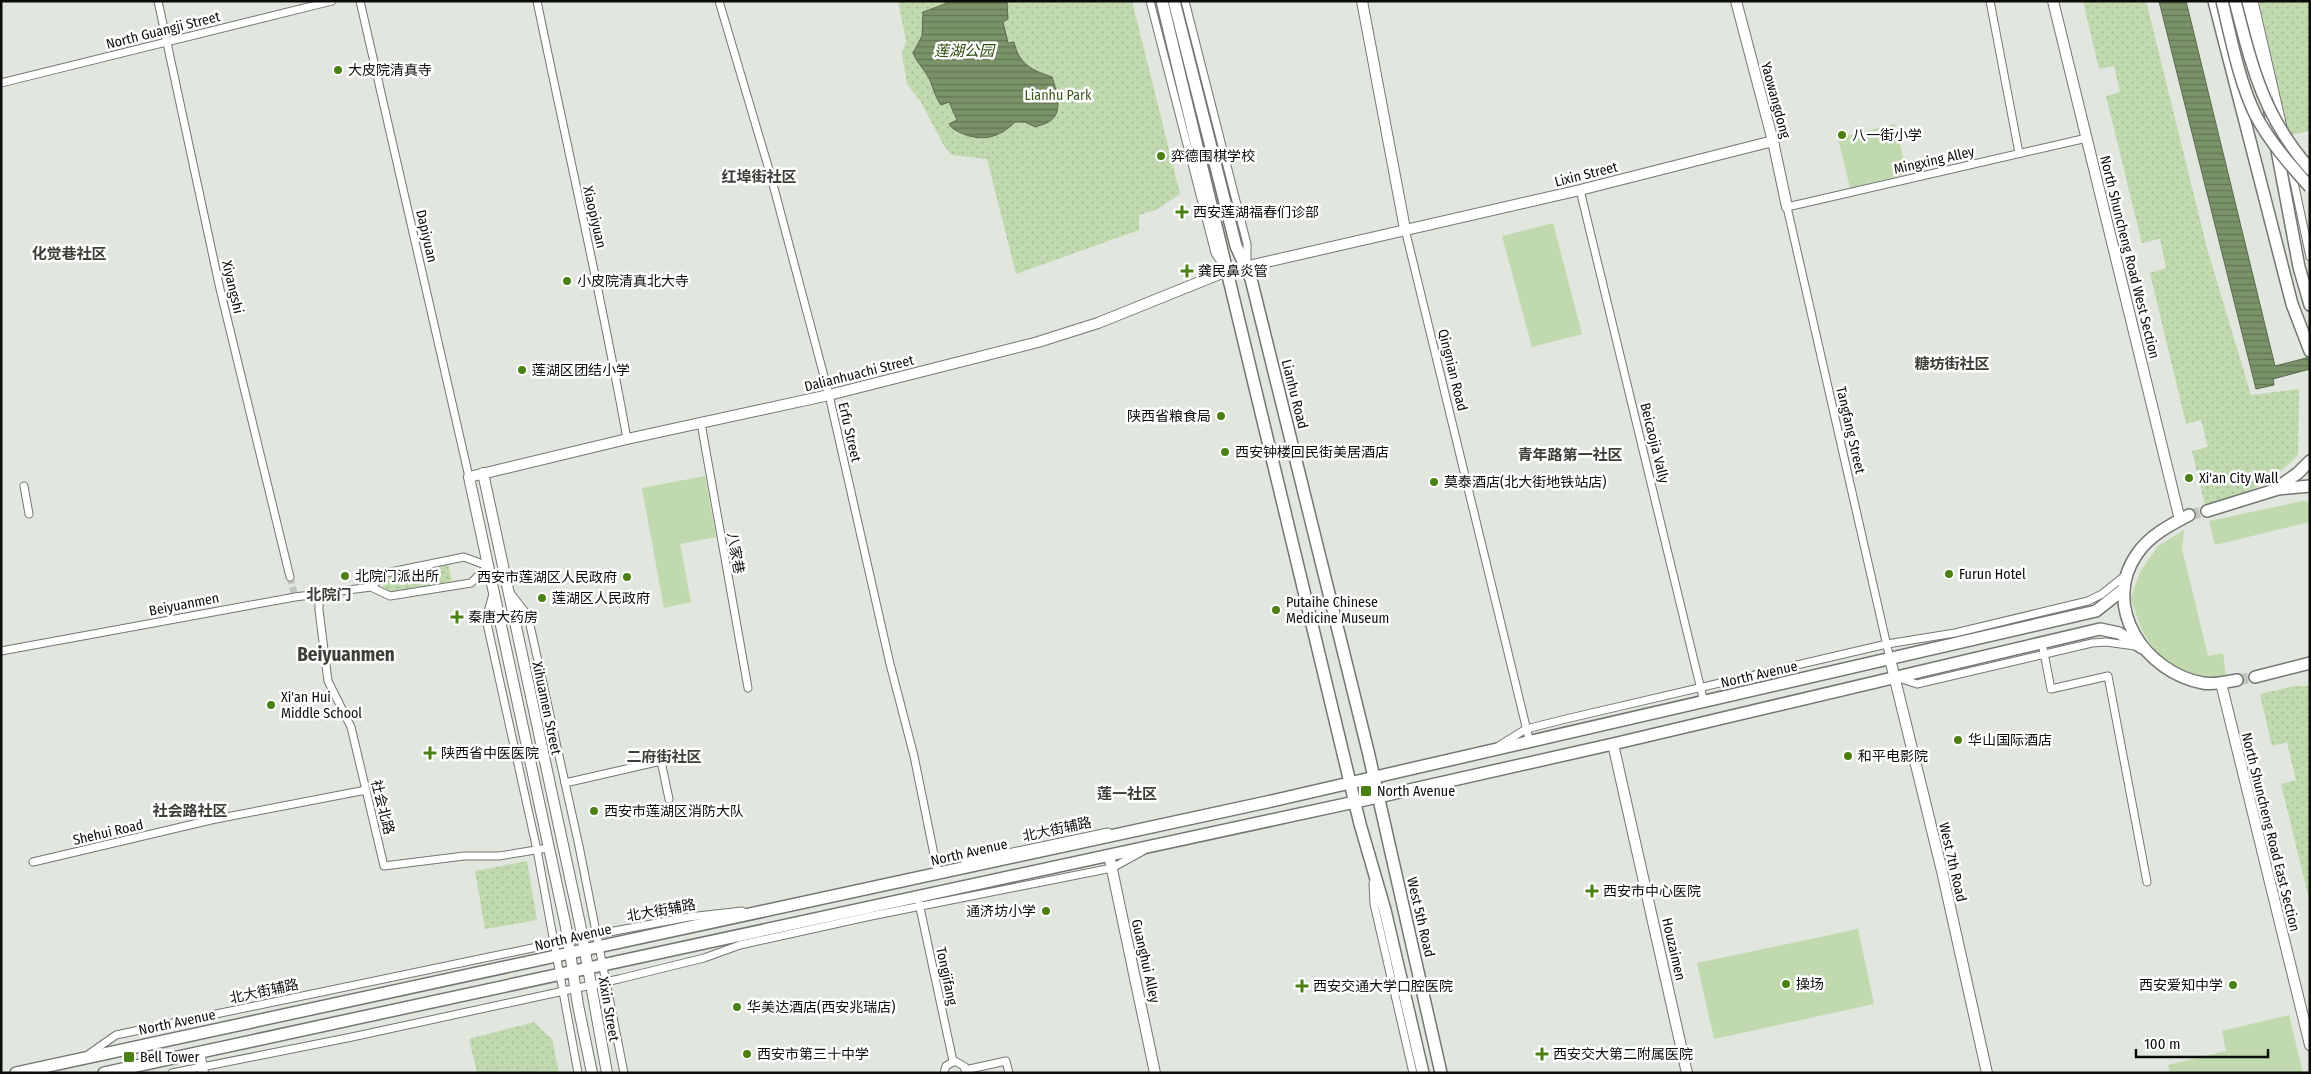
<svg xmlns="http://www.w3.org/2000/svg" width="2311" height="1074" viewBox="0 0 2311 1074" font-family="'Fira Sans Condensed','Noto Sans SC',sans-serif">
<defs>
<pattern id="park-dots" width="8" height="8" patternUnits="userSpaceOnUse" patternTransform="scale(1.25)"><rect width="8" height="8" fill="#c0d9af"/><path d="M2 2h.1M6 6h.1" fill="none" stroke="#a4b995" stroke-width="1.8" stroke-linecap="round"/></pattern>
<pattern id="water-rules" width="6" height="5" patternUnits="userSpaceOnUse" patternTransform="scale(1.25)"><rect width="6" height="5" fill="#7a9369"/><path d="M0 2.5h6" fill="none" stroke="#627655"/></pattern>
</defs>
<rect width="100%" height="100%" fill="#e1e6de"/>
<g fill="#c0d9af">
<path d="M1895 124 1907 174 1850 188 1838 138Z"/>
<path d="M1553 223 1582 334 1532 347 1502 236Z"/>
<path d="M705 476 716 537 680 544 691 602 664 608 642 488Z"/>
<path d="M2303 501 2310 502V522L2215 545 2209 521Z"/>
<path d="M2184 530 2182 549 2208 656 2223 653 2226 676H2205L2179 670 2165 661 2150 643 2141 629 2131 598 2140 572 2158 546Z"/>
<path d="M1858 929 1874 1004 1714 1039 1697 963Z"/>
<path d="M2289 1015 2303 1073H2170L2168 1065 2226 1051 2222 1031Z"/>
</g>
<g fill="url(#park-dots)">
<path d="M898 1H1132L1180 194 1156 210 1139 215V230L1016 274 987 159 952 155 944 146 921 102 907 84 902 54 906 41Z"/>
<path d="M2083 1H2146L2208 252 2251 395 2299 389 2298 455C2272 482 2242 498 2205 505L2192 451 2208 447 2201 420 2186 424 2150 273 2166 268 2160 239 2142 243 2106 96 2120 92 2114 66 2099 69Z"/>
<path d="M2259 1H2310V131L2289 135Z"/>
<path d="M448 564 452 581 393 593 382 587 390 577Z"/>
<path d="M2294 686H2310V903L2281 784 2296 780 2287 742 2272 746 2260 694Z"/>
<path d="M527 861 537 920 485 929 475 871Z"/>
<path d="M534 1022 552 1039 559 1073H477L469 1039Z"/>
</g>
<g fill="url(#water-rules)" stroke="#596b4d">
<path d="M946 1H1007L1008 19 1003 22 1008 43 1014 42C1019 64 1031 70 1052 77 1056 89 1064 112 1050 121 1046 124 1040 125 1035 127L1025 122H1015C999 138 982 142 961 133 955 130 952 129 949 124L957 120 949 102 941 105C935 97 933 87 929 78 924 69 917 63 913 53L922 36 923 12 945 4Z"/>
<path d="M2159 1H2186L2275 366 2310 357V369L2273 379 2274 385 2256 389Z"/>
</g>
<g fill="none" stroke-linecap="round" stroke-linejoin="round">
<path stroke="#c1c5be" stroke-width="7" stroke-dasharray="7 3.5" stroke-linecap="butt" d="M290 577 294 593"/>
<g stroke="#c1c5be" stroke-width="11" stroke-dasharray="11 5.5" stroke-linecap="butt">
<path d="M2189 515 2207 511"/>
<path d="M2237 680 2255 677"/>
</g>
<g stroke="#727770" stroke-width="9">
<g id="street">
<path d="M158 1 220 289 290 577"/>
<path d="M360 1 469 477"/>
<path d="M537 1C567 147 601 293 627 439"/>
<path d="M719 1 770 173 829 395 890 664 914 756 938 874"/>
<path d="M1150 1 1215 253 1223 265"/>
<path d="M1185 1 1247 244V264"/>
<path d="M1990 1 2019 153"/>
<path d="M2254 1 2283 127"/>
<path d="M1 83 332 1"/>
<path d="M2285 140 2310 257"/>
<path d="M1580 190 1704 702"/>
<path d="M1405 229 1530 743"/>
<path d="M701 423 748 688"/>
<path d="M24 486 29 514"/>
<path d="M493 594 486 619 537 850 578 1073"/>
<path d="M511 594 528 616 579 846 624 1073"/>
<path d="M319 595V610L328 681 351 727 384 866 464 856H499L548 848"/>
<path d="M2042 643 2051 689 2108 676 2147 882"/>
<path d="M1 651 295 597 371 587 390 596 471 583 488 566 464 557 386 573 371 587"/>
<path d="M1890 659 1787 207 2087 138"/>
<path d="M1899 678 1917 684 2092 643 2106 642 2135 646"/>
<path d="M1500 745 1526 729 1570 718 1887 644 1955 633 2088 601 2102 594 2127 574"/>
<path d="M565 783 661 761 669 799"/>
<path d="M33 862 211 820 366 790"/>
<path d="M965 862 1108 832"/>
<path d="M1373 883 1374 904 1413 1073"/>
<path d="M919 903 953 1061"/>
<path d="M89 1054 116 1035 168 1024 609 932 689 917 742 911"/>
<path d="M965 1070 1006 1061 1009 1073"/>
<path d="M172 1073 352 1037 619 979 704 958 740 945 871 916 1112 868 1143 851"/>
<path d="M944 1073 946 1066 955 1061 965 1067 966 1073"/>
</g>
</g>
<g stroke="#727770" stroke-width="12">
<g id="secondary">
<path d="M1362 1 1405 229"/>
<path d="M1736 1 1773 141 1787 207"/>
<path d="M2053 1 2180 520"/>
<path d="M483 473 580 924 607 1073"/>
<path d="M1890 659 1942 871 1987 1073"/>
<path d="M2221 683 2310 1045"/>
<path d="M1613 744 1687 1073"/>
<path d="M1109 855 1155 1073"/>
<path d="M199 1052 203 1073"/>
<path d="M592 1073 578 1005 566 927 469 477 627 439 829 395 1038 342 1098 323 1227 271 1580 190 1773 141"/>
</g>
</g>
<g stroke="#727770" stroke-width="14">
<g id="primary">
<path d="M1162 1 1360 824 1385 910 1423 1073"/>
<path d="M1174 1 1236 246 1251 279 1368 751 1441 1073"/>
<path d="M2214 1 2292 304 2310 351"/>
<path d="M2246 1 2267 97"/>
<path d="M2270 113 2299 267 2310 305"/>
<path d="M2278 487 2298 473 2310 461"/>
<path d="M2207 511 2278 489 2310 486"/>
<path d="M2189 515C2170 525 2149 536 2137 554 2100 607 2146 673 2203 683 2214 685 2226 682 2237 680"/>
<path d="M2255 677 2310 663"/>
<path d="M16 1073 1267 802 2096 611 2124 589"/>
<path d="M104 1073 1378 797 1613 744 2100 629 2119 633 2142 648"/>
</g>
</g>
<use href="#street" stroke="#fff" stroke-width="7"/>
<use href="#secondary" stroke="#fff" stroke-width="10"/>
<use href="#primary" stroke="#fff" stroke-width="11"/>
<g stroke="#727770" stroke-width="14" stroke-linecap="butt">
<g id="primary-bridge">
<path d="M2222 1C2231 38 2239 82 2256 116 2270 142 2290 165 2310 187"/>
<path d="M2235 1C2252 67 2263 116 2310 169"/>
</g>
</g>
<use href="#primary-bridge" stroke="#fff" stroke-width="11"/>
</g>
<g fill="#4c8014" stroke="#fff" stroke-width="2">
<circle cx="338" cy="70" r="5"/>
<circle cx="1842" cy="135" r="5"/>
<circle cx="1161" cy="156" r="5"/>
<path d="M1179.5 204.5h5v5h5v5h-5v5h-5v-5h-5v-5h5z"/>
<path d="M1184.5 263.5h5v5h5v5h-5v5h-5v-5h-5v-5h5z"/>
<circle cx="567" cy="281" r="5"/>
<circle cx="522" cy="370" r="5"/>
<circle cx="1221" cy="416" r="5"/>
<circle cx="1225" cy="452" r="5"/>
<circle cx="2189" cy="478" r="5"/>
<circle cx="1434" cy="482" r="5"/>
<circle cx="1949" cy="574" r="5"/>
<circle cx="345" cy="576" r="5"/>
<circle cx="627" cy="577" r="5"/>
<circle cx="542" cy="598" r="5"/>
<circle cx="1276" cy="610" r="5"/>
<path d="M454.5 609.5h5v5h5v5h-5v5h-5v-5h-5v-5h5z"/>
<circle cx="271" cy="705" r="5"/>
<circle cx="1958" cy="740" r="5"/>
<path d="M427.5 745.5h5v5h5v5h-5v5h-5v-5h-5v-5h5z"/>
<circle cx="1848" cy="756" r="5"/>
<rect x="1360" y="785" width="12" height="12" rx="2.5"/>
<circle cx="594" cy="811" r="5"/>
<path d="M1589.5 883.5h5v5h5v5h-5v5h-5v-5h-5v-5h5z"/>
<circle cx="1046" cy="911" r="5"/>
<circle cx="1786" cy="984" r="5"/>
<circle cx="2233" cy="985" r="5"/>
<path d="M1299.5 978.5h5v5h5v5h-5v5h-5v-5h-5v-5h5z"/>
<circle cx="737" cy="1007" r="5"/>
<circle cx="747" cy="1054" r="5"/>
<path d="M1539.5 1046.5h5v5h5v5h-5v5h-5v-5h-5v-5h5z"/>
<rect x="123" y="1051" width="12" height="12" rx="2.5"/>
</g>
<g text-anchor="middle" stroke-width="5" stroke-linejoin="round" paint-order="stroke">
<g font-size="14" fill="#0c0d0b" stroke="#fff">
<text transform="translate(163 30) rotate(-14)" y="5">North Guangji Street</text>
<text transform="translate(1776 100) rotate(75)" y="5">Yaowangdong</text>
<text transform="translate(1934 160) rotate(-13)" y="5">Mingxing Alley</text>
<text transform="translate(1586 174) rotate(-14)" y="5">Lixin Street</text>
<text transform="translate(595 217) rotate(77)" y="5">Xiaopiyuan</text>
<text transform="translate(427 236) rotate(77)" y="5">Dapiyuan</text>
<text transform="translate(2130 257) rotate(76)" y="5">North Shuncheng Road West Section</text>
<text transform="translate(233 287) rotate(77)" y="5">Xiyangshi</text>
<text transform="translate(1453 370) rotate(76)" y="5">Qingnian Road</text>
<text transform="translate(859 373) rotate(-14)" y="5">Dalianhuachi Street</text>
<text transform="translate(1295 394) rotate(76)" y="5">Lianhu Road</text>
<text transform="translate(1851 430) rotate(77)" y="5">Tangfang Street</text>
<text transform="translate(850 432) rotate(77)" y="5">Erfu Street</text>
<text transform="translate(1655 443) rotate(76)" y="5">Beicaojia Vally</text>
<text transform="translate(736 553) rotate(80)" y="5">八家巷</text>
<text transform="translate(184 604) rotate(-11)" y="5">Beiyuanmen</text>
<text transform="translate(1759 674) rotate(-13)" y="5">North Avenue</text>
<text transform="translate(547 708) rotate(78)" y="5">Xihuamen Street</text>
<text transform="translate(383 807) rotate(76)" y="5">社会北路</text>
<text transform="translate(1057 829) rotate(-12)" y="5">北大街辅路</text>
<text transform="translate(108 832) rotate(-13)" y="5">Shehui Road</text>
<text transform="translate(2271 832) rotate(76)" y="5">North Shuncheng Road East Section</text>
<text transform="translate(969 852) rotate(-13)" y="5">North Avenue</text>
<text transform="translate(1953 862) rotate(77)" y="5">West 7th Road</text>
<text transform="translate(661 910) rotate(-10)" y="5">北大街辅路</text>
<text transform="translate(1421 917) rotate(77)" y="5">West 5th Road</text>
<text transform="translate(573 937) rotate(-13)" y="5">North Avenue</text>
<text transform="translate(1674 949) rotate(77)" y="5">Houzaimen</text>
<text transform="translate(1146 961) rotate(77)" y="5">Guanghui Alley</text>
<text transform="translate(947 976) rotate(78)" y="5">Tongjifang</text>
<text transform="translate(264 991) rotate(-12)" y="5">北大街辅路</text>
<text transform="translate(609 1009) rotate(80)" y="5">Xixin Street</text>
<text transform="translate(177 1022) rotate(-12)" y="5">North Avenue</text>
</g>
<g font-size="14" fill="#0c0d0b" stroke="#fff" text-anchor="start">
<text x="348" y="75">大皮院清真寺</text>
<text x="1852" y="140">八一街小学</text>
<text x="1171" y="161">弈德围棋学校</text>
<text x="1193" y="217">西安莲湖福春们诊部</text>
<text x="1198" y="276">龚民鼻炎管</text>
<text x="577" y="286">小皮院清真北大寺</text>
<text x="532" y="375">莲湖区团结小学</text>
<text x="1211" y="421" text-anchor="end">陕西省粮食局</text>
<text x="1235" y="457">西安钟楼回民街美居酒店</text>
<text x="2199" y="483">Xi'an City Wall</text>
<text x="1444" y="487">莫泰酒店(北大街地铁站店)</text>
<text x="1959" y="579">Furun Hotel</text>
<text x="355" y="581">北院门派出所</text>
<text x="617" y="582" text-anchor="end">西安市莲湖区人民政府</text>
<text x="552" y="603">莲湖区人民政府</text>
<text x="1286" y="607">Putaihe Chinese<tspan x="1286" dy="16">Medicine Museum</tspan></text>
<text x="468" y="622">秦唐大药房</text>
<text x="281" y="702">Xi'an Hui<tspan x="281" dy="16">Middle School</tspan></text>
<text x="1968" y="745">华山国际酒店</text>
<text x="441" y="758">陕西省中医医院</text>
<text x="1858" y="761">和平电影院</text>
<text x="1377" y="796">North Avenue</text>
<text x="604" y="816">西安市莲湖区消防大队</text>
<text x="1603" y="896">西安市中心医院</text>
<text x="1036" y="916" text-anchor="end">通济坊小学</text>
<text x="1796" y="989">操场</text>
<text x="2223" y="990" text-anchor="end">西安爱知中学</text>
<text x="1313" y="991">西安交通大学口腔医院</text>
<text x="747" y="1012">华美达酒店(西安兆瑞店)</text>
<text x="757" y="1059">西安市第三十中学</text>
<text x="1553" y="1059">西安交大第二附属医院</text>
<text x="140" y="1062">Bell Tower</text>
</g>
<g font-size="14" fill="#3a5a1d" stroke="#fff">
<text x="1058" y="100">Lianhu Park</text>
</g>
<g font-size="15" font-style="italic" fill="#2c4b0c" stroke="#fff">
<text x="964" y="56">莲湖公园</text>
</g>
<g font-size="15" font-weight="bold" fill="#3b3f38" stroke="#fff">
<text x="759" y="182">红埠街社区</text>
<text x="69" y="259">化觉巷社区</text>
<text x="1952" y="369">糖坊街社区</text>
<text x="1570" y="460">青年路第一社区</text>
<text x="329" y="600">北院门</text>
<text x="664" y="762">二府街社区</text>
<text x="1127" y="799">莲一社区</text>
<text x="190" y="816">社会路社区</text>
</g>
<g font-size="19" font-weight="bold" fill="#3b3f38" stroke="#fff">
<text x="346" y="661">Beiyuanmen</text>
</g>
</g>
<rect width="2311" height="1074" fill="none" stroke="#0c0d0b" stroke-width="5"/>
<path d="M2136 1049v8h132v-8" fill="none" stroke="#0c0d0b" stroke-width="2.5"/>
<text x="2144" y="1049" font-size="15" fill="#0c0d0b" stroke="#ffffff" stroke-width="4" paint-order="stroke">100 m</text>
</svg>
